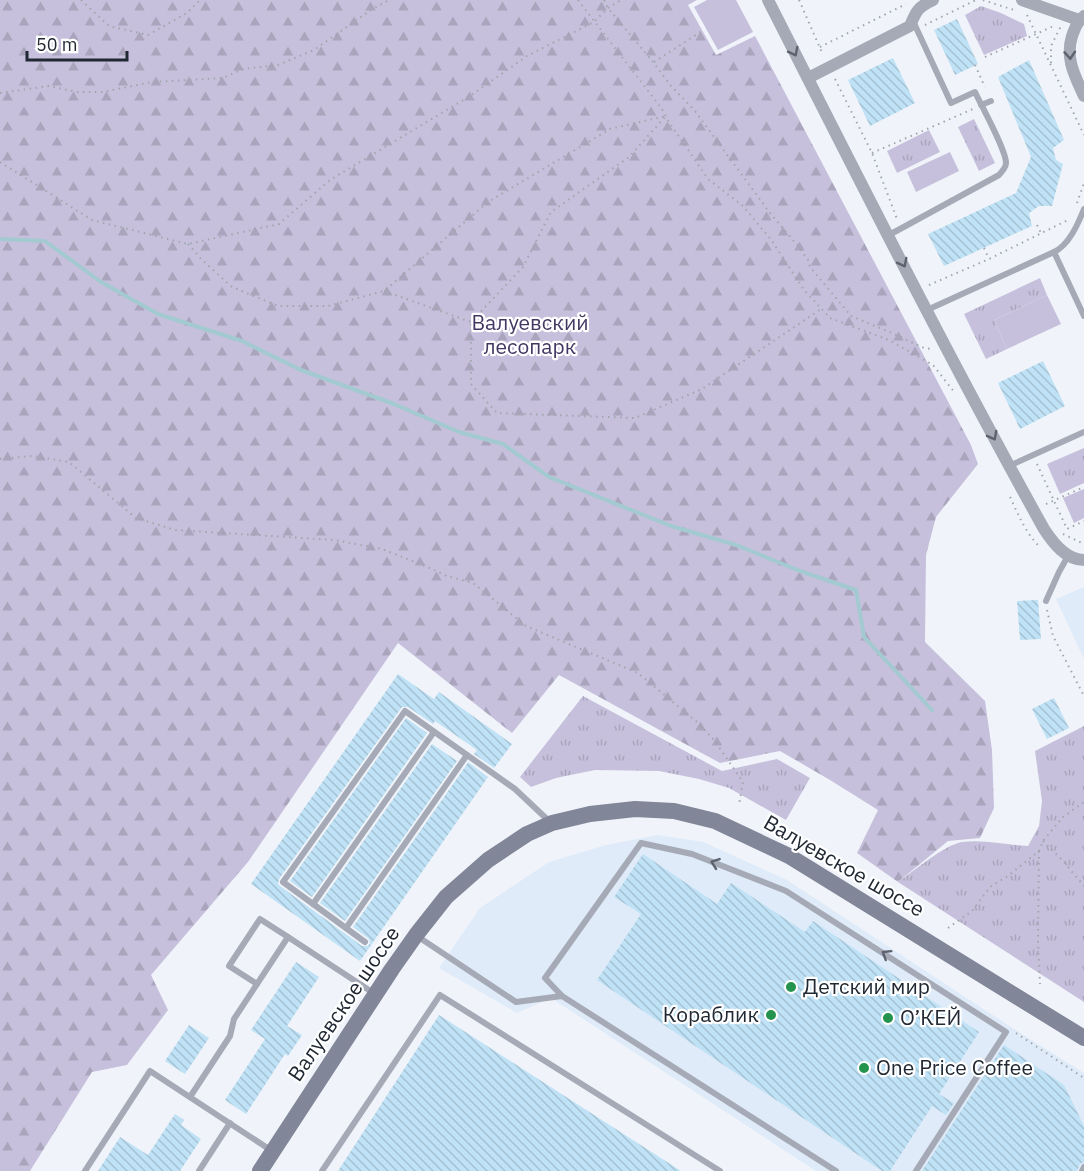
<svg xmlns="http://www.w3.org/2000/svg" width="1084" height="1171" viewBox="0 0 1084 1171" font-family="'IBM Plex Sans',sans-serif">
<defs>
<pattern id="grass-tufts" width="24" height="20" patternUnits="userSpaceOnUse" patternTransform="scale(1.5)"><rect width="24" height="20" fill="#c6c0dc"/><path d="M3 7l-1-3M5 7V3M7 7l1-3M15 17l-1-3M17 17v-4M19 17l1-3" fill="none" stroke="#aaa5bd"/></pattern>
<pattern id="forest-firs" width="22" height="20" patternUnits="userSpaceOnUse" patternTransform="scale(1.5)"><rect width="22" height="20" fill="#c6c0dc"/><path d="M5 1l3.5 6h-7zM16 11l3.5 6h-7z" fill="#aaa5bd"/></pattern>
<pattern id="building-back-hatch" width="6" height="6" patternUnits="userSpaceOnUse" patternTransform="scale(1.5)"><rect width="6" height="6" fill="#bfe2f6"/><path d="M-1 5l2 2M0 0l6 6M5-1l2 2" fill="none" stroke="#a4c2d3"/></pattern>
</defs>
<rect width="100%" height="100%" fill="#f0f4fa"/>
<g fill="#dfebf8">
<path d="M1084 587V659L1056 599Z"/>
<path d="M658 835 703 842 787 880 1014 1029 1084 1073V1171H816L551 998 517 1013 439 968 480 908 549 862 606 845Z"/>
</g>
<g fill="url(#grass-tufts)">
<path d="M981 6 1001 13 1024 24 1027 36 984 55 965 15Z"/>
<path d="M974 119 995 163 979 171 958 127Z"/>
<path d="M929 130 940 152 897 173 887 151Z"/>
<path d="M1040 278 1047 295 994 320 1007 349 986 359 964 314Z"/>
<path d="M1084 448V483L1060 494 1047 464Z"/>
<path d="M583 696 722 771 777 759 810 778 786 820 729 788 699 779 659 771 595 770 556 778 531 787 520 777Z"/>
<path d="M1084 726V1002L898 882C914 871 944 845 962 842 984 839 1007 845 1028 846L1039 826 1042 801 1035 751Z"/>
</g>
<path fill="url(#forest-firs)" d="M0 0H697L688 5 716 55 755 36 971 445 978 464 936 517 926 555 925 642 985 701 992 750 994 808 980 838 948 841 898 882 857 853 878 810 830 780 780 751 720 763 559 675 512 733 398 643 248 862 151 975 168 1010 127 1065 92 1072 30 1171H0Z"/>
<g fill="#c6c0dc">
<path d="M707 0H736L753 32 718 50 694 7Z"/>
<path d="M950 152 959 171 916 192 907 172Z"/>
<path d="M1047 295 1061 324 1007 349 994 320Z"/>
<path d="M1084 489V518L1074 523 1063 498Z"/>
</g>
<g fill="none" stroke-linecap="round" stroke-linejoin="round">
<path stroke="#a3c9d1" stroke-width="4" d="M0 239 45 241 101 282 158 314 242 341 301 370 394 404 459 432 503 444 549 477 671 526 736 545 800 571 856 590 864 637 932 710"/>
</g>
<g fill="url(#building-back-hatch)">
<path d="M957 19 978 64 955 75 934 30Z"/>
<path d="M893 58 915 103 870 126 848 80Z"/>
<path d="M1029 60 1064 140 1053 148 1056 160 1063 164 1052 206H1039L1029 213 1032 226 944 266 928 234 1016 193 1031 157 998 77Z"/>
<path d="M1043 361 1065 406 1020 429 998 383Z"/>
<path d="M1038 600 1041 639 1020 640 1017 601Z"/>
<path d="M398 674 434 699 439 692 512 744 494 768 474 754 477 750 435 721 433 724 408 707H402L279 879 278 884 280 886 362 946H368L370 943 369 939 353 927 465 767 468 762 488 777 360 961 251 884Z"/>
<path d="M1054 698 1069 728 1047 739 1032 709Z"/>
<path d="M406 718 427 733 312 897 290 881Z"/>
<path d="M432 744 457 761 345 921 320 903Z"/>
<path d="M643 854 717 904 731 883 805 932 813 921 979 1032 939 1094 954 1103 946 1115 932 1106 890 1171H882L597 980 641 914 614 897Z"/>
<path d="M296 962 319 977 287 1026 302 1035 288 1056 285 1054 246 1114 225 1100 265 1039 251 1030Z"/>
<path d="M439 1015 681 1171H338Z"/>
<path d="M189 1025 209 1038 185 1074 165 1061Z"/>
<path d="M1004 1045 1064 1085 1084 1126V1162L1080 1164 1077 1171H922Z"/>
<path d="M175 1114 184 1120 181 1125 201 1139 180 1171H98L120 1137 148 1155Z"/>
</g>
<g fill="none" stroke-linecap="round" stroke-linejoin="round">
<g stroke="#a0a6ad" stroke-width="2" stroke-dasharray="1.5 4.5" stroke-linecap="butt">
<path d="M81 0 109 26 148 35 187 13 200 0"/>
<path d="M578 0 662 109 669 122 708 179 743 206 772 241 804 290 830 318 889 340 933 365 955 393"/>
<path d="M604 0 608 8 653 62 671 86 695 111 770 213 798 246 808 260 810 267 851 316 892 333 924 348 931 349"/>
<path d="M799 0 823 55"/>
<path d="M983 0 1014 10"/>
<path d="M1027 15 1084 135"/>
<path d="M925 25 976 0"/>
<path d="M820 47 906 4"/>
<path d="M985 57 1056 25"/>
<path d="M654 62 702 31"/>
<path d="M1051 63V46L1061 26"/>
<path d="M975 65 985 87"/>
<path d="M835 79 872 153 897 219"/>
<path d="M0 93 49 86 77 92H103L152 82 223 78 243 69 278 65 314 50 371 10 389 0"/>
<path d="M872 153 973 109"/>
<path d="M0 162 92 220 188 244 279 224 330 180 470 96 527 56 594 22 608 8 621 0"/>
<path d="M1077 203 1084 183"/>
<path d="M1037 225 1041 233"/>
<path d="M188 244 202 260 232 287 278 306H328L384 291 488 202 610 129 666 116 629 157 551 212 523 267 471 322V384L497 413 635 418 702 389 821 309"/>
<path d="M984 248 989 259"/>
<path d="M929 285 989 259 1068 220"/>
<path d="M384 291 471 322"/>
<path d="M0 459 32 456 69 462 136 518 175 530 335 540 382 549 425 566 447 576 473 583 526 626 638 673 697 722 714 740 743 782 739 805"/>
<path d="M1037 464 1067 529 1084 521"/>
<path d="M1010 497C1019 516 1026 534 1041 548"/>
<path d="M1046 504 1084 487"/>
<path d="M1063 534 1084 544"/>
<path d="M1047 610 1053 636 1084 696"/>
<path d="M1043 841 1063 861 1084 886"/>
<path d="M1039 851 1038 942 1040 984"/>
<path d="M948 928 972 911 990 887 1008 876 1039 851 1043 841 1063 817 1084 802"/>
<path d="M1016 1033 1084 1078"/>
</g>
<g stroke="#a6aab6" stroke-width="6">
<path d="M981 105 991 101"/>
<path d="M889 235 999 175C1002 171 1006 168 1006 163 1006 150 982 107 975 92L951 103 913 21"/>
<path d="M1054 252C1069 245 1078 224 1084 209"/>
<path d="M927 310 1054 252 1084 316"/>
<path d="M1009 466 1084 432"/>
<path d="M1046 601 1059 572 1068 556"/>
<path d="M313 904 434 732"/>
<path d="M346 928 467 755"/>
<path d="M417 936 516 1002 562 996"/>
<path d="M365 942 283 882 405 711 515 789 549 821"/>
<path d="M257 984 229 966 260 919 288 937"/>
<path d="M190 1097 230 1036 234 1019 288 937 375 994"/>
<path d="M85 1171 150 1071 272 1151"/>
<path d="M199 1171 230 1123"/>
<path d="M322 1171 440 995 720 1171"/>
<path d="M836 1171 562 996 545 978 641 843 692 854 786 891 1006 1032 916 1171"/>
<path d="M1082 1171 1084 1167"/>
</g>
<g stroke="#a6aab6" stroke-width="12">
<path d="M768 0C858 177 947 355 1044 529 1053 543 1066 560 1084 560"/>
<path d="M1022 0 1079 20"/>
<path d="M1084 16C1077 22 1075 28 1072 36 1065 59 1075 76 1084 96"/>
<path d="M808 78 910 26C916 11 918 7 933 0"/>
</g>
<path stroke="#818698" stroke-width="16" d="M260 1171 392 969 416 935 446 897 488 860 527 834 552 823 590 814 635 809 674 811 715 821 789 856 1084 1038"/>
</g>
<defs><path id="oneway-chevron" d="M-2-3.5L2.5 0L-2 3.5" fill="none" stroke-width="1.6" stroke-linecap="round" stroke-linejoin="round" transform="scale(1.5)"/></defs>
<g stroke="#5c636e">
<use href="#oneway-chevron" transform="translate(794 52) rotate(63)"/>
<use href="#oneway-chevron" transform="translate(1070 55) rotate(86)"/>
<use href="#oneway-chevron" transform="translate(903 263) rotate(63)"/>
<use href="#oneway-chevron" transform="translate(993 436) rotate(62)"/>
<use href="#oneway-chevron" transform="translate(715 863) rotate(-160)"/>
<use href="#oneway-chevron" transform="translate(886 954) rotate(-148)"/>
</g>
<g fill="#24934d" stroke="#fff" stroke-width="2">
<circle cx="791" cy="987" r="6"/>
<circle cx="771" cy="1015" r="6"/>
<circle cx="888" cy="1018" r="6"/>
<circle cx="864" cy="1068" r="6"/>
</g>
<g text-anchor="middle" stroke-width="4.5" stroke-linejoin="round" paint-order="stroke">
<g font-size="21" fill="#433863" stroke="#fff">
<text x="530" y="330">Валуевский<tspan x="530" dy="24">лесопарк</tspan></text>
</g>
<g font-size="21" fill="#202933" stroke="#fff">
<text transform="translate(844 866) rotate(30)" y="7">Валуевское шоссе</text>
<text transform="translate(344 1004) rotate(-56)" y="7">Валуевское шоссе</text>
</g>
<g font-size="21" fill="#202933" stroke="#fff" text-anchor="start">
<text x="803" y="994">Детский мир</text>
<text x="759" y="1022" text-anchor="end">Кораблик</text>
<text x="900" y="1025">О’КЕЙ</text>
<text x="876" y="1075">One Price Coffee</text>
</g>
</g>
<path d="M27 51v9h100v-9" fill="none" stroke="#202933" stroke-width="3"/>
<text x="36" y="51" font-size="18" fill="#202933" stroke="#ffffff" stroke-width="4.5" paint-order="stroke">50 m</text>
</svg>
